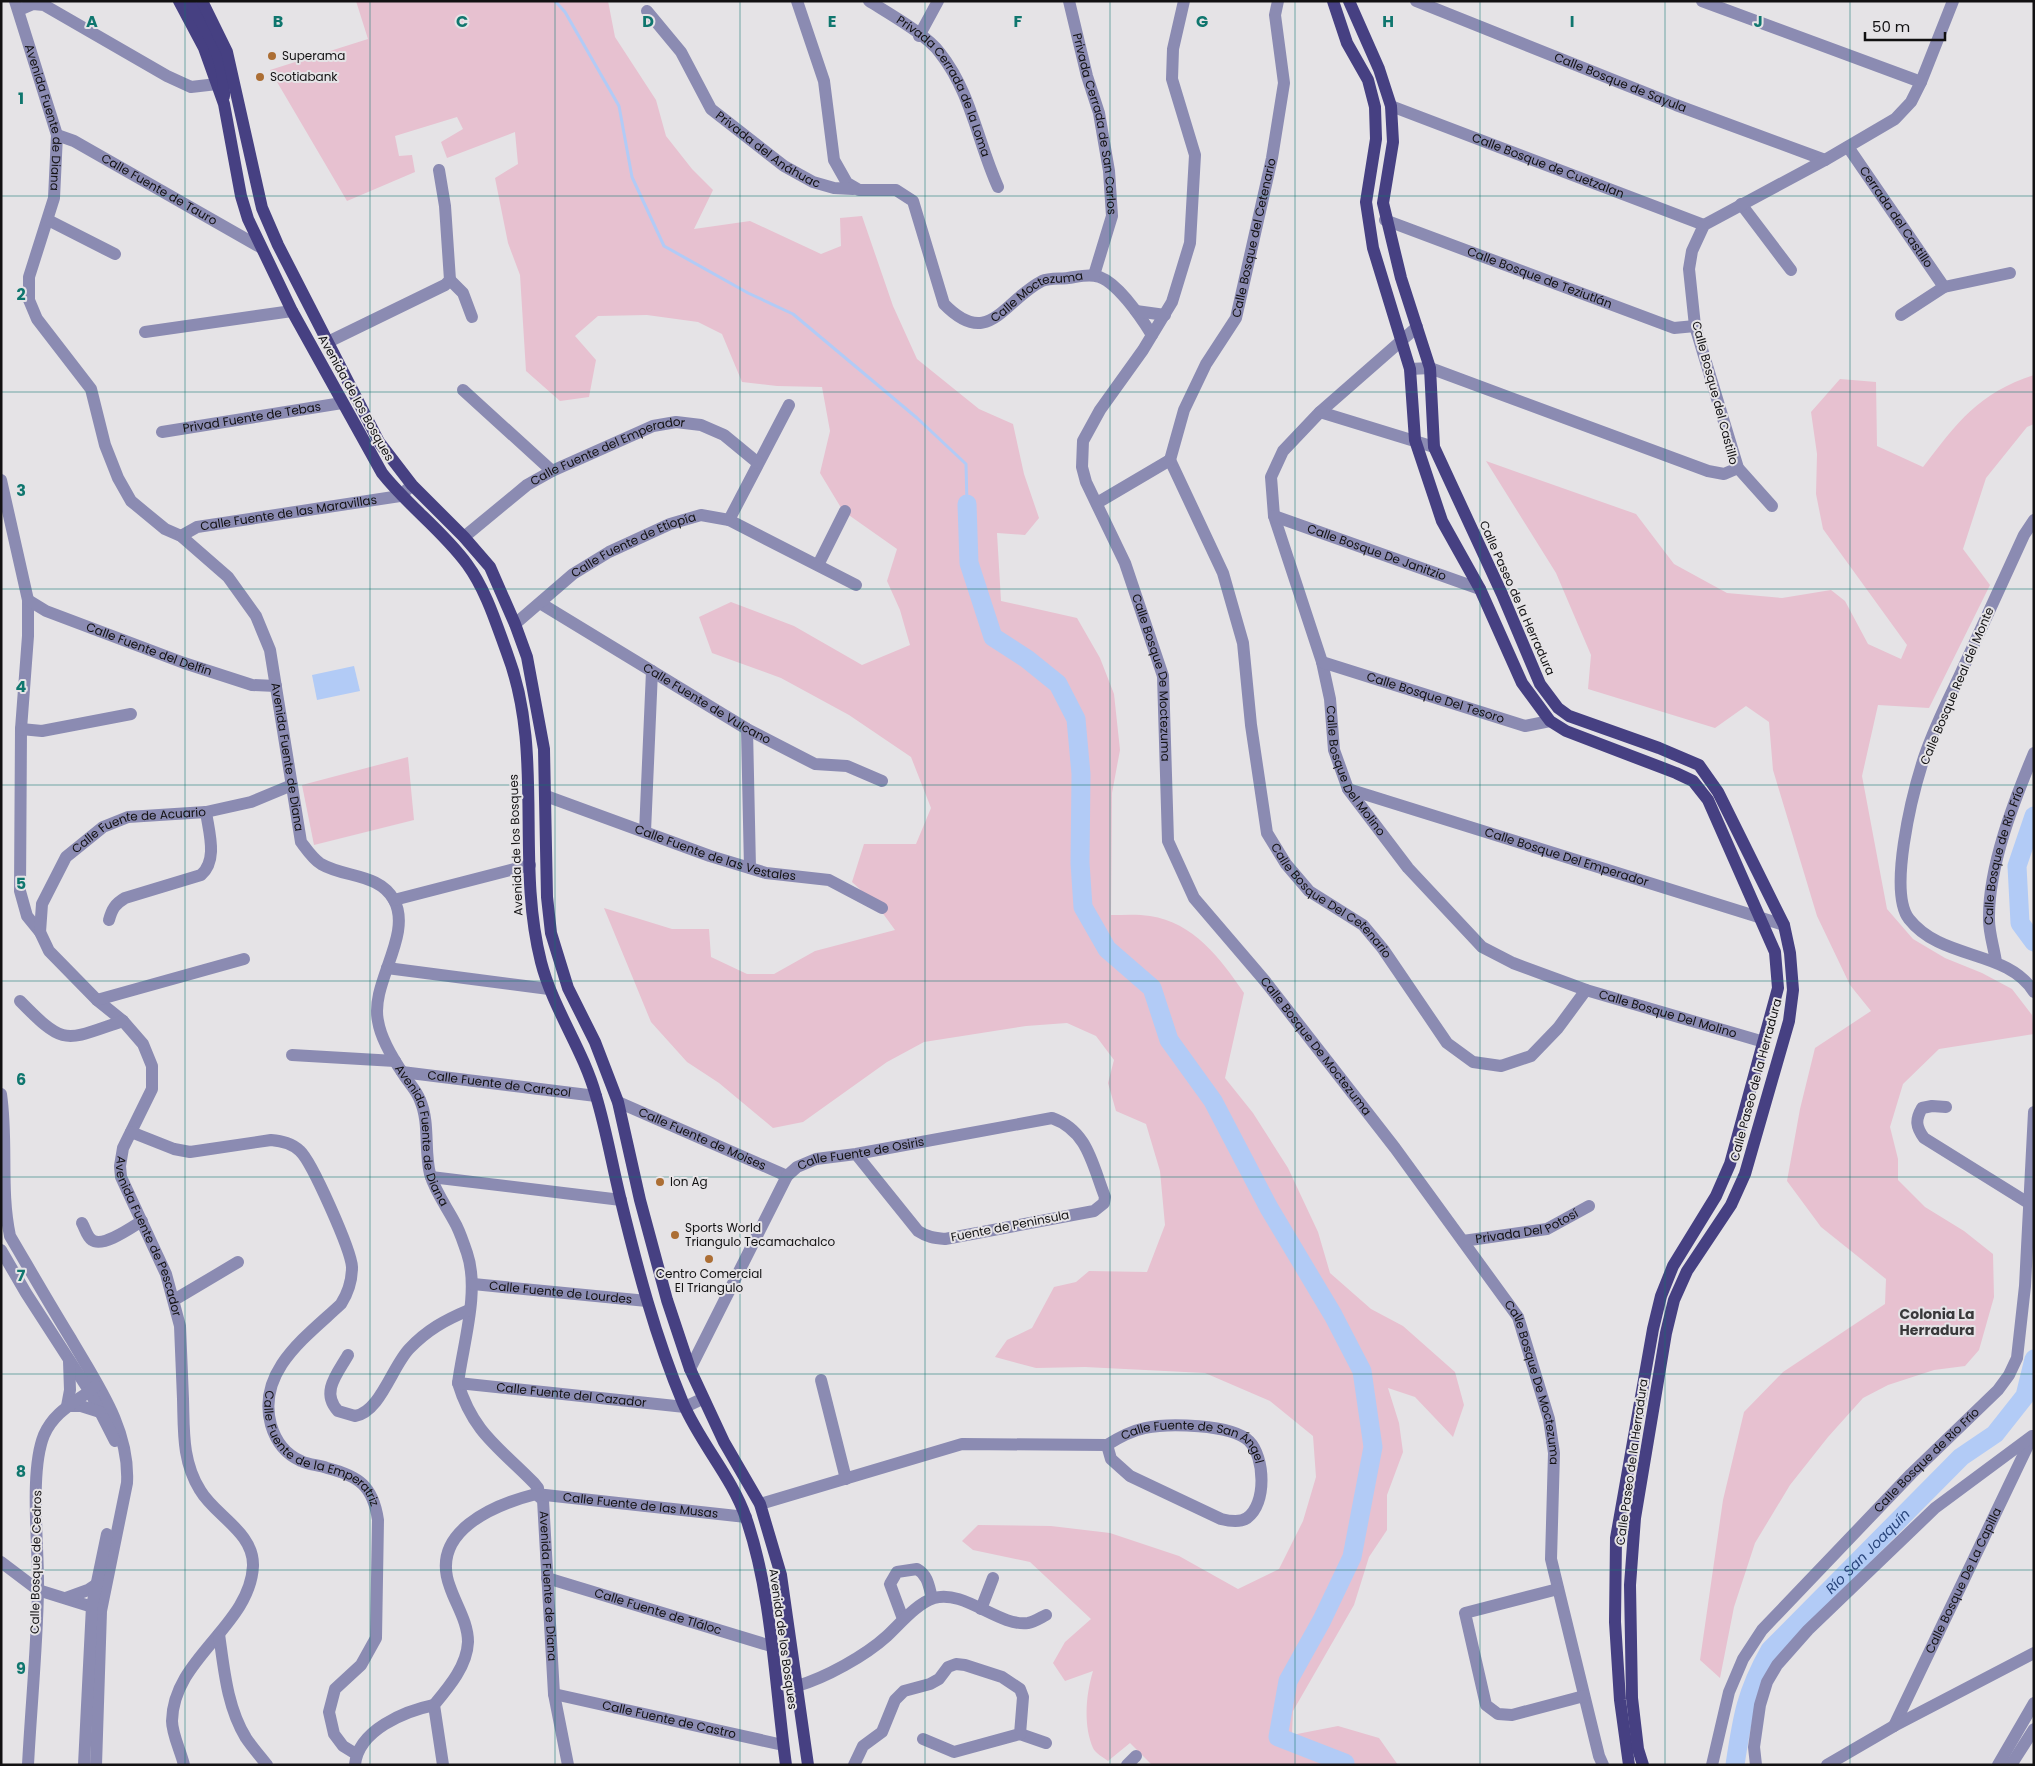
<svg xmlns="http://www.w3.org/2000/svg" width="2035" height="1766" viewBox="0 0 2035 1766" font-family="Poppins,sans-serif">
<rect width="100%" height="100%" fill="#e5e3e6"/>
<g fill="#e7c1d0">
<path d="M356 1H608L615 37 656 100 666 136 692 169 713 190 694 229 750 221 821 254 841 246 840 218 862 216 893 306 917 359 979 409 1013 424 1024 474 1039 518 1025 535 997 533 1001 601 1077 618 1100 658 1114 694 1120 750 1112 793 1111 915C1124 915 1138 914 1150 916 1193 922 1221 959 1244 993L1225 1078 1253 1113 1288 1168 1318 1232 1330 1273 1371 1309 1403 1326 1455 1372 1464 1405 1453 1437 1415 1397 1388 1388 1399 1423 1403 1452 1387 1495V1530L1369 1557 1354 1605 1293 1711 1292 1735 1338 1726 1379 1738 1398 1765H1152L1130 1743 1108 1761C1103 1757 1095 1753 1093 1748 1083 1725 1086 1694 1093 1671L1065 1681 1053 1663 1065 1642 1091 1619 1030 1562 973 1550 962 1541 978 1525 1051 1526 1110 1533 1179 1556 1238 1589 1279 1569 1303 1521 1316 1477 1313 1436 1270 1401 1205 1373 1085 1367 1036 1368 995 1357 1007 1340 1032 1328 1054 1287 1076 1282 1089 1271 1147 1272 1165 1225 1160 1171 1146 1124 1116 1111 1108 1083 1114 1060 1096 1036 1067 1023 1026 1026 924 1042 887 1062 803 1122 773 1128 719 1083 687 1062 651 1022 604 908 672 929H709L711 957 747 974H774L815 951 895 930 876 904 852 882 864 844H916L931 808 911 757 849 715 781 678 712 653 699 617 731 602 794 626 862 665 910 645 900 610 887 581 897 549 843 511 820 473 830 431 822 387 777 386 742 382 722 334 698 322 647 315 598 316 575 336 596 360 589 397 560 401 526 371 520 275 508 243 495 178 518 164 515 132 447 158 441 142 463 129 457 117 395 136 399 156 412 155 415 172 347 201 270 70 368 39Z"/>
<path d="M2034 375V424L2027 427 1986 478 1963 549 1990 585 1929 708 1878 705 1862 776 1887 909 1913 939 1945 958 1982 973 2012 989 2032 1015 2034 1034 1939 1049 1903 1084 1890 1127 1898 1159V1180L1925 1207 1964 1231 1993 1254 1994 1297 1979 1350 1965 1366 1934 1370 1888 1385 1863 1398 1828 1437 1790 1485 1755 1543 1734 1607 1720 1678 1700 1660 1723 1500 1744 1412 1783 1372 1885 1304 1886 1279 1821 1227 1787 1181 1800 1109 1815 1048 1871 1011 1850 985 1817 916 1773 770 1769 722 1746 706 1715 728 1588 689 1591 655 1556 573 1486 461 1636 514 1674 564 1727 593 1782 598 1831 590 1845 601 1868 644 1901 659 1907 645 1823 529 1816 494 1817 454 1811 412 1840 379 1876 382 1877 446 1923 467C1957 423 1978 393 2034 375Z"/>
<path d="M408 757 414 820 314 845 302 785Z"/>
</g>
<path fill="#b2cbf6" d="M354 666 360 691 317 700 312 675Z"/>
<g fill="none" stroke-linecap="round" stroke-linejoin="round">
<path stroke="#b2cbf6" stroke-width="3" d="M555 1 565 12 619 106 632 177 664 246 748 293 793 314 917 418 966 464 967 504"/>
<g stroke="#b2cbf6" stroke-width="19">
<path d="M967 504 969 563 993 637 1027 659 1058 684 1076 719 1081 774 1080 863 1083 907 1107 949 1152 988 1169 1040 1213 1101 1269 1208 1333 1315 1362 1371 1373 1447 1352 1557 1322 1620 1288 1681 1278 1737 1345 1763 1344 1765"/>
<path d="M2034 816 2017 866 2020 923 2034 942"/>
<path id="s1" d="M1735 1765C1742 1718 1746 1692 1770 1650L1961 1457 1995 1434 2025 1396 2034 1359"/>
</g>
<g stroke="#8b8bb2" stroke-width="12">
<path id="s2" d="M15 1 57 135 54 198 29 277V300L37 319 91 389 105 445 118 478 131 501 165 529 181 536 228 577 256 616 270 650 301 842C307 850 313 859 321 864 345 878 379 873 394 900 413 935 370 983 378 1021 381 1040 393 1059 404 1075 409 1083 417 1091 420 1100 430 1123 424 1150 430 1174 435 1191 446 1206 454 1221 460 1231 463 1242 467 1253 480 1291 463 1344 458 1383 473 1433 500 1448 534 1483L538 1488 536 1494 543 1500 554 1694 568 1765"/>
<path id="s3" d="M797 1 824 81 834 160 847 183 859 190H896L913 201 944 304C989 350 1003 301 1042 281 1049 278 1061 279 1068 278 1076 277 1087 274 1095 276 1115 278 1142 319 1152 335"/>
<path id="s4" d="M869 1C888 13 927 35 940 53 971 92 978 143 998 187"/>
<path id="s5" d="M1069 1 1087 76 1099 113 1109 171 1112 216 1094 275"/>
<path id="s6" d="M1184 1 1173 49 1172 79 1195 155 1190 243 1172 302 1143 350 1100 410 1083 441 1082 467 1086 482 1125 563 1163 676 1168 841 1194 898 1265 981 1395 1148 1518 1317 1549 1419 1554 1453 1551 1559 1599 1756 1603 1765"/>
<path id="s7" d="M1416 1 1676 105 1825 160"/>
<path d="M1702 1 1921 82"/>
<path d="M19 10 33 4 44 5 167 76 191 87 217 84"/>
<path id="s8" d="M647 11 681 52 711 109 784 166 813 182 834 188 853 189"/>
<path d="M919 36 938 1"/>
<path id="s9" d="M1391 106 1704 225"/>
<path id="s10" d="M57 135 74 141 260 247"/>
<path id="s11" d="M1848 147 1944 287"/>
<path d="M1741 204 1791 270"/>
<path d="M48 220 115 254"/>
<path id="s12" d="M1385 220 1674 328 1695 326"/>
<path d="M450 280 463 293 472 317"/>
<path d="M1136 311 1165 315"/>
<path d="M1901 315 1944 287 2010 273"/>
<path id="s13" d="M1417 327 1320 412 1283 451 1271 477 1274 516 1322 662 1330 699 1334 750 1348 789 1408 868 1482 947 1513 963 1586 990 1764 1042"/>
<path d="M145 332 292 311"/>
<path d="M328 342 445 285 450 280 445 206 439 170"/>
<path d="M1410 369 1430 368 1708 471 1724 474 1738 468"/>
<path d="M463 390 552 471"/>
<path d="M1320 412 1434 447"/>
<path id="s14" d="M162 432 342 403"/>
<path id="s15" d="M1170 460 1223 573 1243 643 1251 725 1267 833 1286 864 1309 891 1363 925 1383 949 1447 1043 1473 1062 1501 1066 1531 1056 1558 1028 1586 990"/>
<path id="s16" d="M1170 460 1184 410 1206 364 1236 318 1272 158 1284 83 1275 15 1278 1"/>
<path id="s17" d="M1 480 28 600V636L21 729 20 891 27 916 40 932 49 951 97 1000 123 1021 143 1044 152 1066V1089L123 1148 120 1166 121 1177 166 1274 180 1326C181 1350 182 1375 183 1399 184 1431 182 1461 200 1490 215 1516 254 1532 253 1566 250 1626 173 1658 172 1721 172 1734 181 1752 184 1765"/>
<path d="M1097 503 1170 460"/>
<path d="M1772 506 1738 468 1695 326 1689 269 1692 251 1704 225 1825 160 1895 119 1911 102 1921 82 1953 1"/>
<path id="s18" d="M1274 516 1480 589"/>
<path d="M729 520 789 405"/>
<path d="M2034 520 2024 535C2002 582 1981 630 1959 677 1946 705 1931 734 1922 764 1912 796 1888 892 1909 919 1942 961 2007 949 2034 992"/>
<path id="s19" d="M181 536 197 527 400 496 412 485"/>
<path id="s20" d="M464 537 527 485 552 471 653 426 676 422 701 425 724 435 758 463"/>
<path d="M818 565 845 511"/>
<path id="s21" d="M28 600 46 611 184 663 252 685 276 686"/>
<path id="s22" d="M540 603 747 729 815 764 847 766 882 781"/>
<path id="s23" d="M515 624 573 574 609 552 670 524 701 515 729 520 856 585"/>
<path id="s24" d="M1322 662 1525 726 1550 721"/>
<path d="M21 729 42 731 131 714"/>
<path d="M747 729 750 868"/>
<path id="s25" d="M1348 789 1784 925"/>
<path id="s26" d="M546 796 710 856 766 873 829 880 882 908"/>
<path d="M645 832 652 671"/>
<path d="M394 900 530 865"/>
<path d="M109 920C112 909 115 904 125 898L201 875C218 860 209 833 206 812"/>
<path id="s27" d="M40 932 42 904 66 857 103 827 128 817 206 812 251 802 292 785"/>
<path id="s28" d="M1996 962C1994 948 1989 933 1989 920 1988 867 2014 801 2034 753"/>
<path d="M387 968 549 989"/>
<path d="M97 1000 244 959"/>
<path d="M20 1001C65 1047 64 1041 123 1021"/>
<path d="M292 1055 395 1061"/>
<path id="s29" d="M402 1072 596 1096"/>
<path d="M1 1094C8 1142 0 1190 10 1236 30 1270 50 1305 71 1339 97 1384 130 1429 127 1483L101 1611 96 1765"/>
<path id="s30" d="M618 1102 787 1176"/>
<path d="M1946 1107 1932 1106 1922 1108C1915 1120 1916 1127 1924 1138L2030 1204"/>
<path id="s31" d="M131 1132 174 1149 190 1152 271 1140C282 1141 292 1143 300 1151 312 1162 351 1250 352 1267 352 1281 348 1293 341 1304 307 1336 256 1371 271 1425 276 1442 285 1454 301 1461 309 1465 319 1465 327 1468 359 1476 373 1486 378 1520L376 1638 361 1665 335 1689 329 1712 334 1734 343 1746 356 1754"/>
<path d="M431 1177 621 1200"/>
<path d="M82 1223C85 1228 87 1237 92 1240 103 1248 132 1227 142 1221"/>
<path id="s32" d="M1463 1241 1547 1229 1589 1206"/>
<path d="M1 1250 26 1293 90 1392 115 1441"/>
<path id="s33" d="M473 1284 647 1301"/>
<path d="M174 1300 238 1262"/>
<path d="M348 1355C338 1373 320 1392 338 1411L355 1416C380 1412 392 1367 409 1349 427 1330 445 1320 469 1310"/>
<path d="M69 1361 70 1390 67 1406H81L100 1412"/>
<path id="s34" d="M690 1369 787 1176 797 1167 816 1159 856 1154 1052 1118C1088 1131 1092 1164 1105 1197L1104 1203 1094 1211 945 1239C934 1238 927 1237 918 1231L856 1154"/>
<path d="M821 1380 846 1479"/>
<path id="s35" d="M458 1383 685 1407 702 1399"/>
<path id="s36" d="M760 1504 962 1444 1107 1445C1118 1438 1131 1431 1145 1428 1168 1423 1231 1424 1249 1441 1265 1457 1267 1504 1247 1518 1240 1523 1229 1521 1221 1519L1130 1476 1111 1459 1107 1445"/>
<path d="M1 1562 38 1590 99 1609"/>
<path id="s37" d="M547 1578 771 1646"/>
<path d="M1558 1589 1465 1613 1486 1705 1498 1714 1512 1715 1584 1696"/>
<path d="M66 1598 88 1590 97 1584"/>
<path d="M981 1609 993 1578"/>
<path d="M903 1619 890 1584 897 1572 917 1569C928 1575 929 1587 932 1598"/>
<path d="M219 1634C224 1669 227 1707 246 1738 252 1747 260 1756 267 1765"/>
<path d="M797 1686C825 1678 865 1656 887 1636 899 1625 917 1603 934 1598 964 1589 999 1627 1028 1623 1034 1622 1040 1618 1046 1615"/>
<path id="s38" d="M554 1694 783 1745"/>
<path id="s39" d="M1894 1726 2032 1437"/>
<path d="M1020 1734 1046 1743"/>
<path d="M28 1765C31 1707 37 1648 38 1590 39 1548 29 1472 44 1435 55 1410 77 1402 96 1386"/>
<path d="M84 1765 92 1606 107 1534"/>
<path d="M355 1765C358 1730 405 1711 434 1705"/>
<path id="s40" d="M443 1765 434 1705C449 1687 467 1666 468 1642 468 1622 456 1605 450 1587 429 1532 493 1505 536 1494L746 1517"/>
<path d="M854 1765 863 1746 882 1732 895 1700 904 1691 930 1684 939 1679 948 1667 956 1664 965 1665 1002 1677 1020 1689 1023 1697 1020 1734 954 1752 923 1739"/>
<path d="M1127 1765 1136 1756"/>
<path id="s41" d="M1712 1765 1729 1692 1743 1659 1762 1630 1911 1474 1998 1390 2009 1375 2017 1358 2025 1286 2034 1112"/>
<path d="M1756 1765 1754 1747 1760 1705 1767 1682 1777 1665 1808 1630 1935 1508 2032 1436"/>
<path d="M1827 1765 1894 1726 2034 1653"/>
<path d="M1998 1765 2034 1703"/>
<path d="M2011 1765 2034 1729"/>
</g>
<g stroke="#464082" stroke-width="12">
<path d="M179 1 204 48 224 104 241 196 248 219 292 311 382 473C408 506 443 531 467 564 486 590 496 623 507 653 545 752 515 860 541 962 553 1009 583 1049 596 1096 606 1129 612 1164 620 1197 637 1267 655 1336 683 1403 700 1443 732 1477 746 1518 772 1593 775 1686 786 1765"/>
<path d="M189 1C208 34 225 57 224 96"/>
<path d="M202 1 227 52 262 208 278 245 379 442 412 485 464 537 490 567 515 624 527 657 544 749 547 897 551 933 568 988 595 1042 618 1102 640 1200 667 1300 690 1369 724 1442 760 1504 781 1575 808 1765"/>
<path d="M1333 1 1347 43 1368 80 1375 107 1376 139 1366 202 1373 248 1410 369 1415 440 1442 521 1480 589 1522 683 1550 721 1566 731 1676 773 1693 781 1708 800 1775 952 1778 988 1730 1164 1716 1196 1673 1266 1661 1296 1653 1329 1616 1538 1615 1622 1620 1700 1629 1765"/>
<path d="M1349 1 1379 69 1391 106 1393 142 1383 203 1401 278 1430 368 1434 447 1502 594 1540 684 1558 708 1569 716 1659 748 1699 765 1718 792 1784 925 1790 953 1793 990 1789 1021 1745 1174 1731 1205 1687 1271 1674 1300 1666 1333 1635 1518 1630 1585 1632 1698 1638 1749 1643 1765"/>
</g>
</g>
<path fill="none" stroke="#0f766e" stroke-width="1" stroke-opacity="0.55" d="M185 1V1765M370 1V1765M555 1V1765M740 1V1765M925 1V1765M1110 1V1765M1295 1V1765M1480 1V1765M1665 1V1765M1850 1V1765M1 196H2034M1 392H2034M1 589H2034M1 785H2034M1 981H2034M1 1177H2034M1 1374H2034M1 1570H2034"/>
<g fill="#ac6e34" stroke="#e5e3e6" stroke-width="2">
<circle cx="272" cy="56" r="5"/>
<circle cx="260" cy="77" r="5"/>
<circle cx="660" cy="1182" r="5"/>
<circle cx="675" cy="1235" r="5"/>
<circle cx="709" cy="1259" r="5"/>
</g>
<g text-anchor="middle" stroke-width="4" stroke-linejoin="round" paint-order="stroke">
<g font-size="12" fill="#121112" stroke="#e5e3e6" text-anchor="start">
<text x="282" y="60">Superama</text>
<text x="270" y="81">Scotiabank</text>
<text x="670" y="1186">Ion Ag</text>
<text x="685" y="1232">Sports World<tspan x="685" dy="14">Triangulo Tecamachalco</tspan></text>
<text x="709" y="1278" text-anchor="middle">Centro Comercial<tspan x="709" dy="14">El Triangulo</tspan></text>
</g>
<g font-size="12" fill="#121112" stroke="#e5e3e6">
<text dy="4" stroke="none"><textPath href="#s7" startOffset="220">Calle Bosque de Sayula</textPath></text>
<text dy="4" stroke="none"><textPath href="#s4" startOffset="118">Privada Cerrada de la Loma</textPath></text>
<text dy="4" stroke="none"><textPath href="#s2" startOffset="121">Avenida Fuente de Diana</textPath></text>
<text dy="4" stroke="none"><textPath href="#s5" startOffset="126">Privada Cerrada de San Carlos</textPath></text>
<text dy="4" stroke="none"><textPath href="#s8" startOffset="188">Privada del Anáhuac</textPath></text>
<text dy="4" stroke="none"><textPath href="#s9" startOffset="168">Calle Bosque de Cuetzalan</textPath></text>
<text dy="4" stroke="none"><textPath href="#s10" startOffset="116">Calle Fuente de Tauro</textPath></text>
<text dy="4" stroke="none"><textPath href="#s11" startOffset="85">Cerrada del Castillo</textPath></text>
<text dy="4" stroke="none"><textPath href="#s16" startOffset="240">Calle Bosque del Cetenario</textPath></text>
<text dy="4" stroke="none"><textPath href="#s12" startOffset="165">Calle Bosque de Teziutlán</textPath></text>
<text dy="4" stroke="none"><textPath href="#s3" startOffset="476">Calle Moctezuma</textPath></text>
<text transform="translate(1715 393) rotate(75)" y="4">Calle Bosque del Castillo</text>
<text transform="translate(356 398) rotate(61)" y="4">Avenida de los Bosques</text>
<text dy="4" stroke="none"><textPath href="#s14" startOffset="91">Privad Fuente de Tebas</textPath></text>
<text dy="4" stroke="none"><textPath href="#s20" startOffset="170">Calle Fuente del Emperador</textPath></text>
<text dy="4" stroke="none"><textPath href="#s19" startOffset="111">Calle Fuente de las Maravillas</textPath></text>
<text dy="4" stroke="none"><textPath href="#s23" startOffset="144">Calle Fuente de Etiopía</textPath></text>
<text dy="4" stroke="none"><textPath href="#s18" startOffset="109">Calle Bosque De Janitzio</textPath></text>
<text transform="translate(1517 598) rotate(66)" y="4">Calle Paseo de la Herradura</text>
<text dy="4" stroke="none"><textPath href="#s21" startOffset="131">Calle Fuente del Delfín</textPath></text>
<text dy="4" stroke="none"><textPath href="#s6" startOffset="724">Calle Bosque De Moctezuma</textPath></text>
<text transform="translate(1957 686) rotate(-67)" y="4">Calle Bosque Real del Monte</text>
<text dy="4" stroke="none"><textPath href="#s24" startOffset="119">Calle Bosque Del Tesoro</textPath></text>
<text dy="4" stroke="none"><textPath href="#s22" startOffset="195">Calle Fuente de Vulcano</textPath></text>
<text dy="4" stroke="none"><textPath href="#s2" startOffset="855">Avenida Fuente de Diana</textPath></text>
<text dy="4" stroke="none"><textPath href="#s13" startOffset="520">Calle Bosque Del Molino</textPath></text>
<text dy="4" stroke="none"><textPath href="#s27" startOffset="162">Calle Fuente de Acuario</textPath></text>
<text transform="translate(516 845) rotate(-92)" y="4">Avenida de los Bosques</text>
<text dy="4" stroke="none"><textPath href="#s26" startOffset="179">Calle Fuente de las Vestales</textPath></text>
<text dy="4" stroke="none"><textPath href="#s28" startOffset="109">Calle Bosque de Río Frío</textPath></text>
<text dy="4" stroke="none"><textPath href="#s25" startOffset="229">Calle Bosque Del Emperador</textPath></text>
<text dy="4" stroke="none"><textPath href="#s15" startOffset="484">Calle Bosque Del Cetenario</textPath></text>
<text dy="4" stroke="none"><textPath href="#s13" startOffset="940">Calle Bosque Del Molino</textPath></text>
<text dy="4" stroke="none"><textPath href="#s6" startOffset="1144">Calle Bosque De Moctezuma</textPath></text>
<text transform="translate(1756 1080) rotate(-75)" y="4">Calle Paseo de la Herradura</text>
<text dy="4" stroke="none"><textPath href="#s29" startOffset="98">Calle Fuente de Caracol</textPath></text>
<text dy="4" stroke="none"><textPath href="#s2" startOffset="1304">Avenida Fuente de Diana</textPath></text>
<text dy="4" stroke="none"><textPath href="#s30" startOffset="92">Calle Fuente de Moises</textPath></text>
<text dy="4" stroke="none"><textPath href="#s34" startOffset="295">Calle Fuente de Osiris</textPath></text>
<text dy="4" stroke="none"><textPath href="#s32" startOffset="66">Privada Del Potosí</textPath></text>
<text transform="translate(1010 1226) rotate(-11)" y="4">Fuente de Peninsula</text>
<text dy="4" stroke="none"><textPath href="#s17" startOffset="821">Avenida Fuente de Pescador</textPath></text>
<text dy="4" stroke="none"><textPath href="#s33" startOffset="88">Calle Fuente de Lourdes</textPath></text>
<text dy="4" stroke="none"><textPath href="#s6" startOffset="1549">Calle Bosque De Moctezuma</textPath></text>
<text dy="4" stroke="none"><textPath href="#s35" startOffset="114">Calle Fuente del Cazador</textPath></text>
<text dy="4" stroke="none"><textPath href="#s31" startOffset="544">Calle Fuente de la Emperatriz</textPath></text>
<text dy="4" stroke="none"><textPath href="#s36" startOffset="451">Calle Fuente de San Ángel</textPath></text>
<text dy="4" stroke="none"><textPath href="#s41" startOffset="382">Calle Bosque de Río Frío</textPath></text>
<text transform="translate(1632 1462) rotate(-82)" y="4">Calle Paseo de la Herradura</text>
<text dy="4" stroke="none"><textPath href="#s40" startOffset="442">Calle Fuente de las Musas</textPath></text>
<text transform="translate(36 1562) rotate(-89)" y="4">Calle Bosque de Cedros</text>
<text dy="4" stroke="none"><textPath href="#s39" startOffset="161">Calle Bosque De La Capilla</textPath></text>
<text dy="4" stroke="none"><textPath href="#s2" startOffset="1799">Avenida Fuente de Diana</textPath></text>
<text dy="4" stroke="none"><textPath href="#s37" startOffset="116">Calle Fuente de Tláloc</textPath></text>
<text transform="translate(783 1639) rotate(82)" y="4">Avenida de los Bosques</text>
<text dy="4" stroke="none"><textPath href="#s38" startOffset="118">Calle Fuente de Castro</textPath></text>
</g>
<g font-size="14" font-weight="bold" fill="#39383a" stroke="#e5e3e6">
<text x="1937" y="1319">Colonia La<tspan x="1937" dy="16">Herradura</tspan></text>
</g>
<g font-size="14" font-style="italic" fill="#29457b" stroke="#e5e3e6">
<text dy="5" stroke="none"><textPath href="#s1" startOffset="260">Río San Joaquín</textPath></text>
</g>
</g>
<g font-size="16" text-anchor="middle" font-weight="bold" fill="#0f766e" stroke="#e5e3e6" stroke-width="4" stroke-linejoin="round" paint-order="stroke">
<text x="92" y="27">A</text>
<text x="278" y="27">B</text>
<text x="462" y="27">C</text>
<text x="648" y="27">D</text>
<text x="832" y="27">E</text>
<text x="1018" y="27">F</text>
<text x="1202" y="27">G</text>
<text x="1388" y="27">H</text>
<text x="1572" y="27">I</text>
<text x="1758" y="27">J</text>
<text x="21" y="104">1</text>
<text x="21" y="300">2</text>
<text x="21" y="496">3</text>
<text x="21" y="692">4</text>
<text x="21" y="889">5</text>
<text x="21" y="1085">6</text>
<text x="21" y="1281">7</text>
<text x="21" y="1477">8</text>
<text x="21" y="1674">9</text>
</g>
<rect width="2035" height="1766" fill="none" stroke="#121112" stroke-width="5"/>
<path d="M1865 32v8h80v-8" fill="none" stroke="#121112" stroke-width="2.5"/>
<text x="1872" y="32" font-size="15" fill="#121112" stroke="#e5e3e6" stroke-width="4" paint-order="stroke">50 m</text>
</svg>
